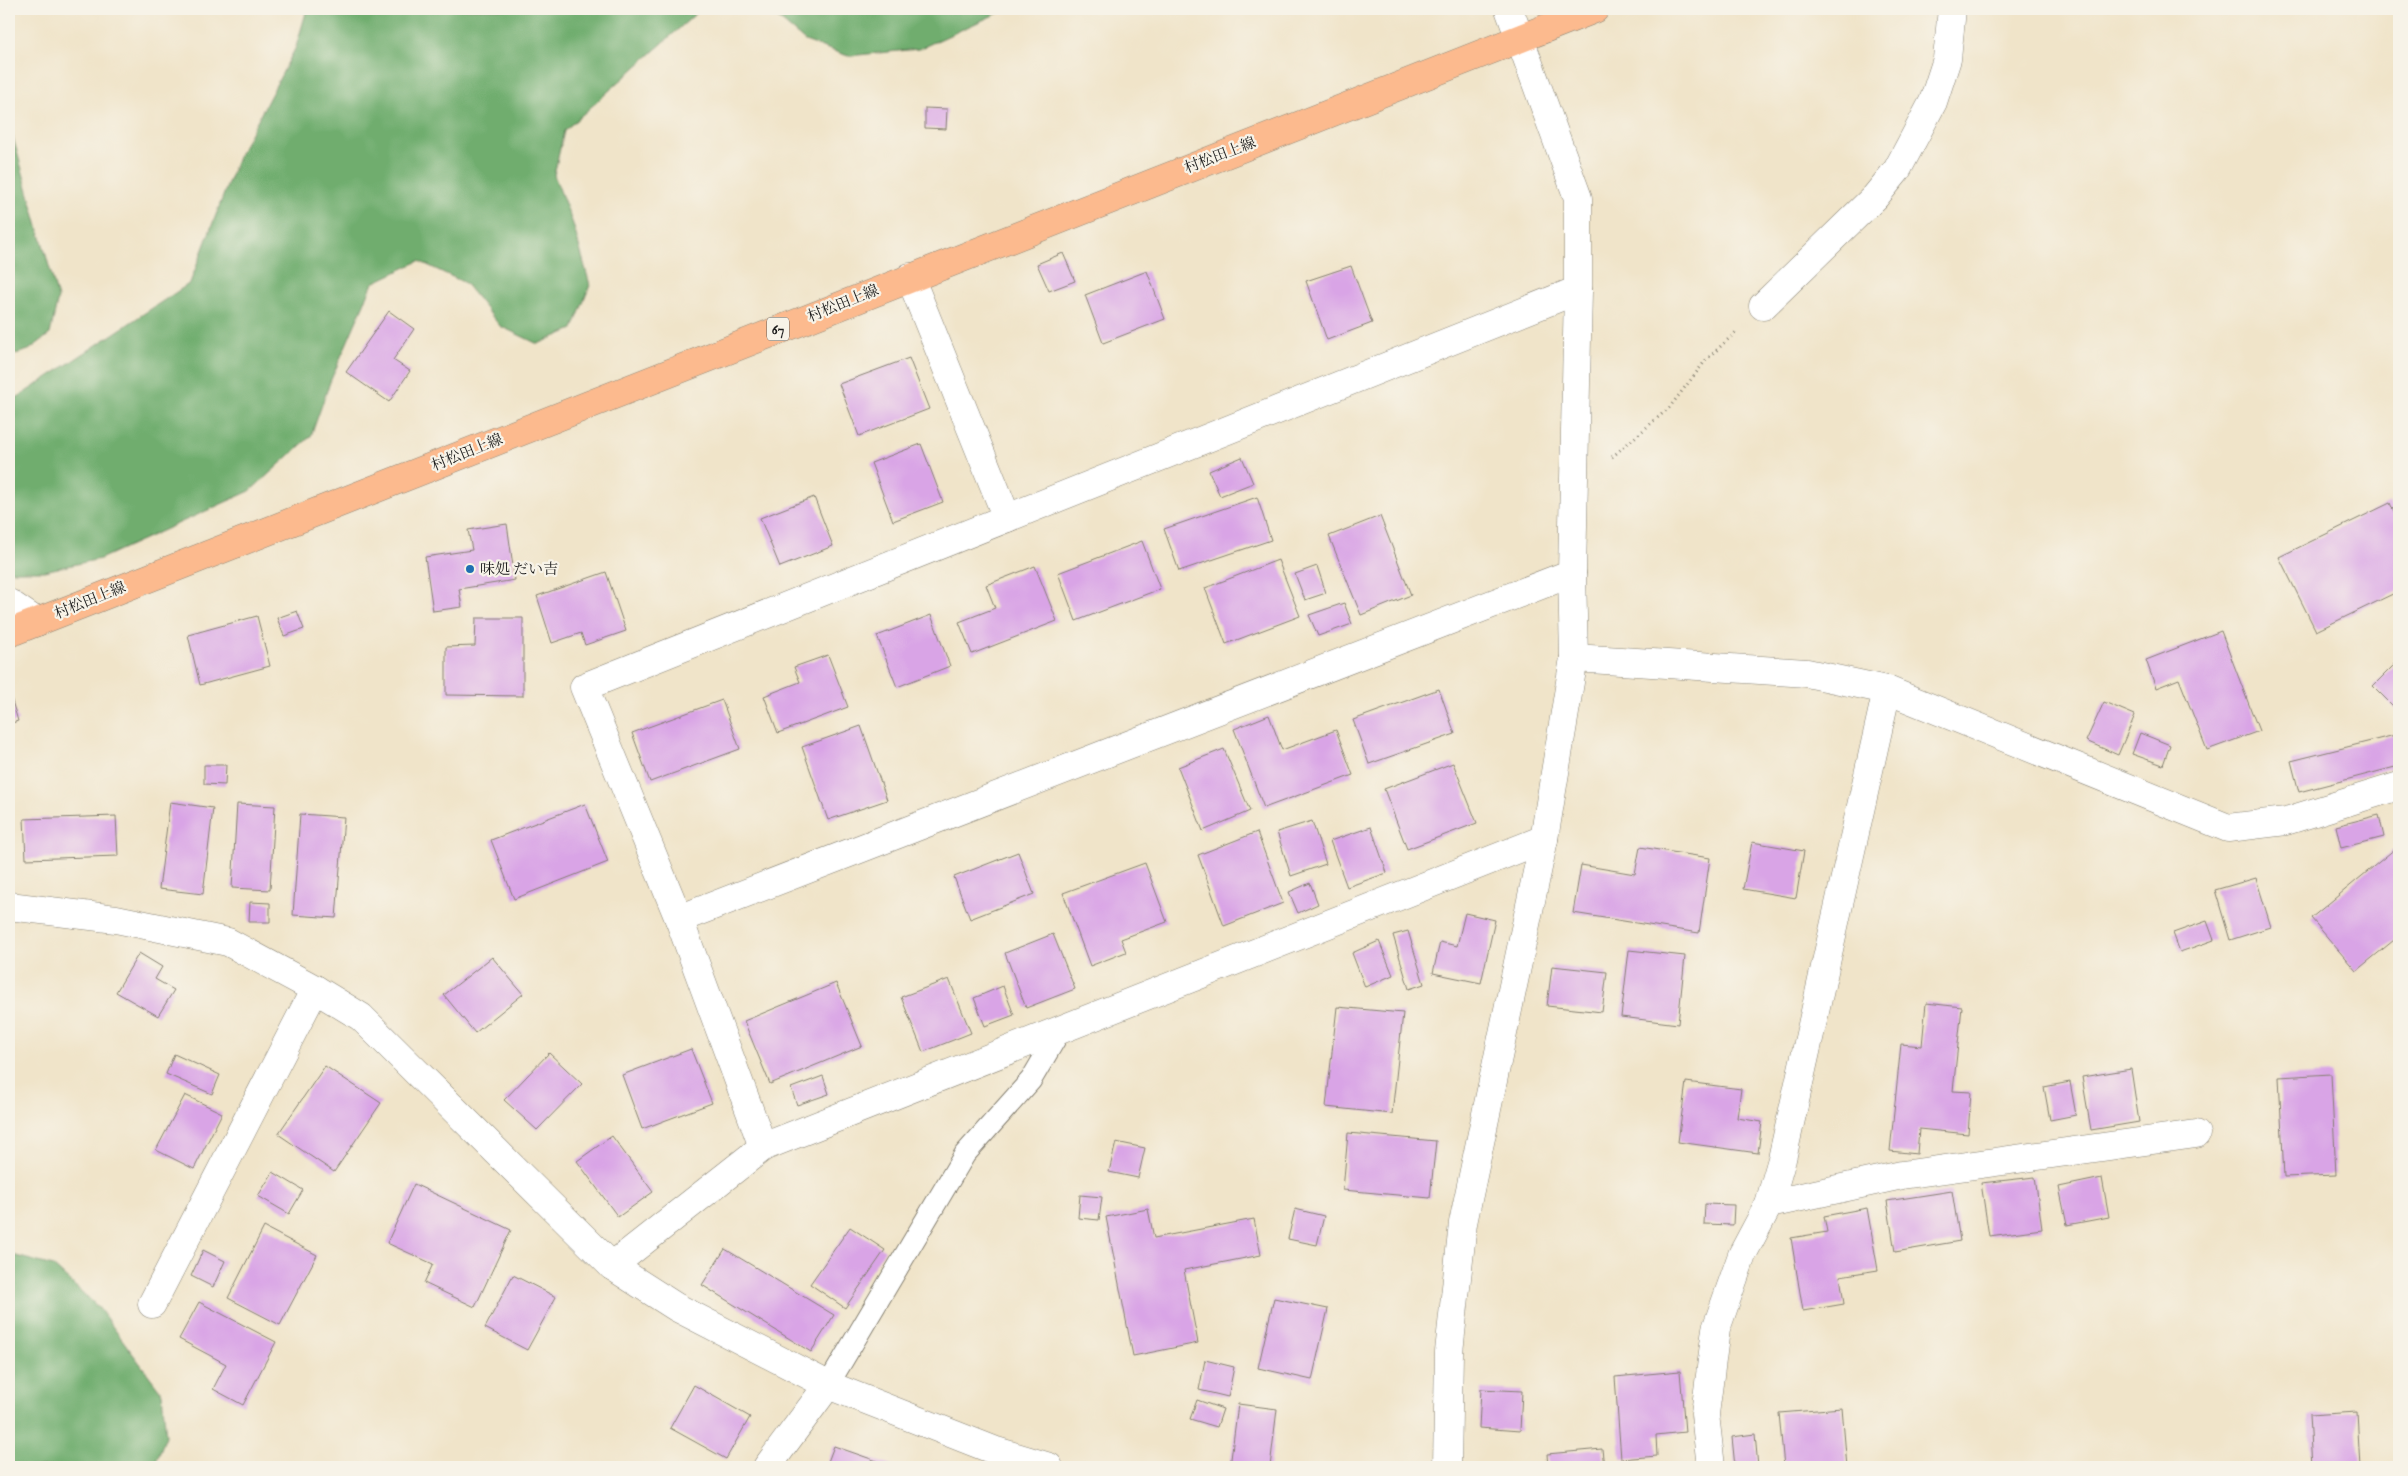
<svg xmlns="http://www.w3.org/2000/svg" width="2408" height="1476" viewBox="0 0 2408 1476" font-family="'IM FELL English','Noto Serif JP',serif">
<rect width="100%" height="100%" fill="#f7f3e8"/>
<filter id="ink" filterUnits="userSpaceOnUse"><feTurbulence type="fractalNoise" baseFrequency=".02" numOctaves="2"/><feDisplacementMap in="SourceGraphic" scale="10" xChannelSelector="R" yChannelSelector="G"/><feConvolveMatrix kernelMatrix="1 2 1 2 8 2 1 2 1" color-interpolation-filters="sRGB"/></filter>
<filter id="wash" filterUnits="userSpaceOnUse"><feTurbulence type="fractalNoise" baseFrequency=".0096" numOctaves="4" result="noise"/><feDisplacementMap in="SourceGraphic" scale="20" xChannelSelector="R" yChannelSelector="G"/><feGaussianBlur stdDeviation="1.12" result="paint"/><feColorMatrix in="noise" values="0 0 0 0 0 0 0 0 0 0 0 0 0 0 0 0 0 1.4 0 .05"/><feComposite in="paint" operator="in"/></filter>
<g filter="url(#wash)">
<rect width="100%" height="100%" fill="#f0e4c9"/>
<g fill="#70ad6e" stroke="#466445">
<path d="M307 9H701L564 131 554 175 573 224 590 285 573 329 538 344 500 326 465 283 419 261 373 283 330 382 311 436 250 491 100 559 44 571H9V399L18 397 190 283 238 157 296 47Z"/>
<path d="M767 9H1007L919 49 848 56 805 41Z"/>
<path d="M9 123 58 298 50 334 29 350 9 356Z"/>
<path d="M9 1254 53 1266 98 1307 162 1393 166 1436 154 1467H9Z"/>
</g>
<g id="blocks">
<g fill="#d9a4e6">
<path d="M925 108 947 109 946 129 925 128Z"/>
<path d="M1063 253 1075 281 1049 291 1037 264Z"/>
<path d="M1351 266 1372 323 1327 340 1306 281Z"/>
<path d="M1147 271 1165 319 1103 343 1085 295Z"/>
<path d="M389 311 414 329 393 360 410 371 389 402 346 372Z"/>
<path d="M909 358 929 409 859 436 839 384Z"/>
<path d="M921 444 943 502 893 521 871 463Z"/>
<path d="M1242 457 1253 483 1220 496 1209 471Z"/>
<path d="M814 497 833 546 780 567 760 518Z"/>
<path d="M1257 497 1271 540 1179 571 1164 529Z"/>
<path d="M2390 503 2399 523V591L2316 631 2279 557Z"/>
<path d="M1380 516 1411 595 1361 615 1329 536Z"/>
<path d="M507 524 515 580 459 589 462 607 433 611 425 557 472 550 468 530Z"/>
<path d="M1142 541 1160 589 1076 621 1058 573Z"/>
<path d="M1278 560 1300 616 1226 644 1205 588Z"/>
<path d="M1035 566 1057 621 972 654 959 622 995 608 986 585Z"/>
<path d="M1317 566 1326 593 1305 600 1295 574Z"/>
<path d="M606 572 626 631 585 645 581 633 552 643 537 596Z"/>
<path d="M1344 603 1352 624 1318 636 1309 615Z"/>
<path d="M297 611 304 629 284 636 277 618Z"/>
<path d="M931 615 950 666 897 687 877 636Z"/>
<path d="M257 616 270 666 200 685 188 635Z"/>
<path d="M476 618H523V696L446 695V647L475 646Z"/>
<path d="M2221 631 2259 731 2207 750 2179 679 2156 688 2146 660Z"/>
<path d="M828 655 848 707 778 733 764 696 800 682 794 667Z"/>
<path d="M2399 660V707L2397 710 2373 686Z"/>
<path d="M1439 689 1455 734 1369 764 1353 720Z"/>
<path d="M9 691 18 721 9 724Z"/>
<path d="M722 700 740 749 650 782 632 733Z"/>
<path d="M2104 702 2135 715 2118 755 2086 741Z"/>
<path d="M1269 715 1282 750 1336 730 1353 775 1264 808 1234 729Z"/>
<path d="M861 726 887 800 828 820 802 747Z"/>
<path d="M2140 733 2170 745 2163 765 2132 754Z"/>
<path d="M2399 734V766L2299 792 2291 761Z"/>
<path d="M1224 749 1250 811 1203 831 1178 767Z"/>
<path d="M1453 763 1477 823 1407 849 1384 789Z"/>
<path d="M204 765H226L225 785 204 784Z"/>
<path d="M170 802 213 808 203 894 159 889Z"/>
<path d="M237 804 275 806 270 890 232 888Z"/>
<path d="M585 804 608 862 514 899 491 840Z"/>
<path d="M300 814 344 817 336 918 293 915Z"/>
<path d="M2379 815 2384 837 2341 848 2336 826Z"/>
<path d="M116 816 118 856 26 859 24 819Z"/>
<path d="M1312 821 1326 864 1291 876 1277 832Z"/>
<path d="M1371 827 1387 873 1347 887 1330 841Z"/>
<path d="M1257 832 1283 903 1224 926 1198 855Z"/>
<path d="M1752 842 1804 851 1796 898 1743 889Z"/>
<path d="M1640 847 1710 858 1699 933 1573 913 1581 865 1635 874Z"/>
<path d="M2396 848 2399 851V936L2356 971 2311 918Z"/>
<path d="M1018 852 1034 894 970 919 954 877Z"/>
<path d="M1145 863 1167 922 1121 939 1126 952 1090 966 1063 893Z"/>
<path d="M2256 878 2271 927 2230 940 2215 890Z"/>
<path d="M1310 883 1318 904 1298 913 1289 892Z"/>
<path d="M250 902 270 903V922H249Z"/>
<path d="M1465 913 1495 920 1481 983 1433 973 1440 942 1457 946Z"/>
<path d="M2207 921 2214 940 2180 952 2173 933Z"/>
<path d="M1408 931 1424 984 1409 989 1393 935Z"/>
<path d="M1053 934 1075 989 1026 1008 1005 953Z"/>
<path d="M1379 941 1393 975 1365 987 1352 953Z"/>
<path d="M1629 950 1685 956 1678 1024 1621 1017Z"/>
<path d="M139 953 162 967 155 979 174 990 158 1016 116 992Z"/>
<path d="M492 957 523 994 475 1033 444 995Z"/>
<path d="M1552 966 1607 972 1602 1012 1547 1006Z"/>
<path d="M949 979 971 1033 923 1052 901 997Z"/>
<path d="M836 983 862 1046 770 1084 744 1021Z"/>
<path d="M1003 986 1014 1015 985 1026 974 998Z"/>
<path d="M1926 1003 1962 1007 1953 1091 1971 1092 1968 1134 1919 1129 1917 1154 1890 1151 1901 1044 1922 1046Z"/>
<path d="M1337 1007 1403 1013 1392 1114 1326 1107Z"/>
<path d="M691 1049 712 1103 642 1129 622 1075Z"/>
<path d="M549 1053 582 1084 537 1130 504 1100Z"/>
<path d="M174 1054 220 1075 212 1094 166 1074Z"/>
<path d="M325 1066 381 1103 334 1172 278 1134Z"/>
<path d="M2131 1069 2139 1122 2091 1130 2082 1077Z"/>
<path d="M2331 1074 2336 1175 2284 1177 2279 1077Z"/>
<path d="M823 1076 829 1094 797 1105 791 1088Z"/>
<path d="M1686 1082 1741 1089 1737 1118 1762 1122 1758 1153 1678 1142Z"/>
<path d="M2070 1082 2076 1115 2050 1120 2044 1087Z"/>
<path d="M185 1095 222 1113 194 1169 156 1150Z"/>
<path d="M1348 1133 1436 1141 1430 1198 1343 1190Z"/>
<path d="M612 1136 653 1192 618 1217 577 1161Z"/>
<path d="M1116 1142 1145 1148 1138 1178 1109 1172Z"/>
<path d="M273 1172 303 1190 289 1214 258 1196Z"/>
<path d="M2035 1177 2042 1229 1989 1236 1981 1183Z"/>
<path d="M2102 1178 2109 1217 2067 1225 2059 1187Z"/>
<path d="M414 1184 511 1230 475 1307 424 1283 433 1264 387 1243Z"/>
<path d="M1952 1191 1960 1241 1895 1252 1887 1201Z"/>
<path d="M1080 1195 1102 1197 1099 1220 1078 1218Z"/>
<path d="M1705 1204 1734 1205 1733 1225 1704 1224Z"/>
<path d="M1867 1208 1878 1270 1840 1276 1844 1304 1803 1311 1791 1238 1827 1232 1824 1216Z"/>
<path d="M1148 1209 1154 1238 1254 1219 1261 1255 1184 1270 1198 1343 1133 1356 1106 1217Z"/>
<path d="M1295 1209 1324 1216 1317 1245 1288 1239Z"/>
<path d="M264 1227 317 1255 280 1325 228 1298Z"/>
<path d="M850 1227 885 1250 845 1308 810 1284Z"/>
<path d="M725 1249 834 1315 811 1352 702 1285Z"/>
<path d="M203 1250 225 1261 213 1287 191 1276Z"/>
<path d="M513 1275 556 1297 527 1350 485 1328Z"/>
<path d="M1274 1298 1328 1309 1312 1380 1258 1368Z"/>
<path d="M199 1302 276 1342 243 1405 213 1389 226 1364 179 1339Z"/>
<path d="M1205 1360 1234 1367 1228 1397 1199 1390Z"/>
<path d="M1680 1371 1685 1432 1656 1435 1657 1456 1621 1459 1615 1377Z"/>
<path d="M694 1385 750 1417 726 1459 670 1428Z"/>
<path d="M1481 1389 1522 1391 1520 1431 1479 1428Z"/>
<path d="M1197 1400 1223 1409 1217 1427 1190 1419Z"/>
<path d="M1238 1404 1277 1409 1270 1467H1230Z"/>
<path d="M1842 1408 1847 1467H1784L1779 1413Z"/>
<path d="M2357 1412 2360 1467H2312L2309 1415Z"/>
<path d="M1755 1434 1758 1467H1735L1732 1437Z"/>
<path d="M834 1446 894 1467H826Z"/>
<path d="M1602 1449 1604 1467H1548L1547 1454Z"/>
</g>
</g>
</g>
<g filter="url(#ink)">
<use href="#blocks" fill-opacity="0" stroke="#868072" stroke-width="1"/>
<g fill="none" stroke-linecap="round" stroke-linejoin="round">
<g stroke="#868072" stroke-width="23">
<path id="service" d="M828 1385 965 1154 1031 1080 1061 1029"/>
</g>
<g stroke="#868072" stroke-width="29">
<g id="minor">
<path d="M910 277 1007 518"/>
<path d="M1763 306 1875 197 1897 170 1933 102 1947 59 1952 9"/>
<path d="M9 603 37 622"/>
<path d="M1574 658 1807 673 1887 690 2228 828 2286 821 2399 786"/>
<path d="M1544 839 763 1147 679 919 584 687 1578 290"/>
<path d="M9 906 116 919 228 942 315 989 361 1017 612 1266 676 1307 828 1385 996 1451 1049 1467"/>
<path d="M679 919 1572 573"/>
<path d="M1769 1204 1902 1175 2196 1134"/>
<path d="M612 1266 763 1147"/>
<path d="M152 1304 315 989"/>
<path d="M767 1467 828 1385"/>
<path d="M1447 1467 1449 1352 1463 1223 1544 839 1574 658 1572 573 1578 290V198L1509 9"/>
<path d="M1711 1467 1705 1414 1716 1329 1742 1255 1769 1204 1782 1159 1887 690"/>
</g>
</g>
<g stroke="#868072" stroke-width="29">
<path id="primary" d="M9 633 1595 9"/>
</g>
<path stroke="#868072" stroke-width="3" stroke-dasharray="1 4" stroke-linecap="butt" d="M1612 457 1669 408 1706 360 1737 331"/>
<use href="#service" stroke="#fff" stroke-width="21"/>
<use href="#minor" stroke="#fff" stroke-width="28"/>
<use href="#primary" stroke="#fcba8e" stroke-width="28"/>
</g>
</g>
<circle fill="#1f6fb2" stroke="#f7f3e8" stroke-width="2" cx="470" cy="569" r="5"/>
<g text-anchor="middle" stroke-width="4.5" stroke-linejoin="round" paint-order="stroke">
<rect fill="#f7f3e8" stroke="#5e5c59" stroke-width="1" x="767" y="317.5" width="22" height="23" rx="4"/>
<g font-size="14" font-weight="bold" fill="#1c1c1c">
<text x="778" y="334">67</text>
</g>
<g font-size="15" fill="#1c1c1c" stroke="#f7f3e8">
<text transform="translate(1220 155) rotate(-21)" y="5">村松田上線</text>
<text transform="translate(843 303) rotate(-22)" y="5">村松田上線</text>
<text transform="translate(467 452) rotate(-22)" y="5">村松田上線</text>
<text transform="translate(90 600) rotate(-22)" y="5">村松田上線</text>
</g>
<g font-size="15" fill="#1c1c1c" stroke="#f7f3e8" text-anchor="start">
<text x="480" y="574">味処 だい吉</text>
</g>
</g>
<rect width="2408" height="1476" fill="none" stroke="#f7f3e8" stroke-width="30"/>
</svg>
